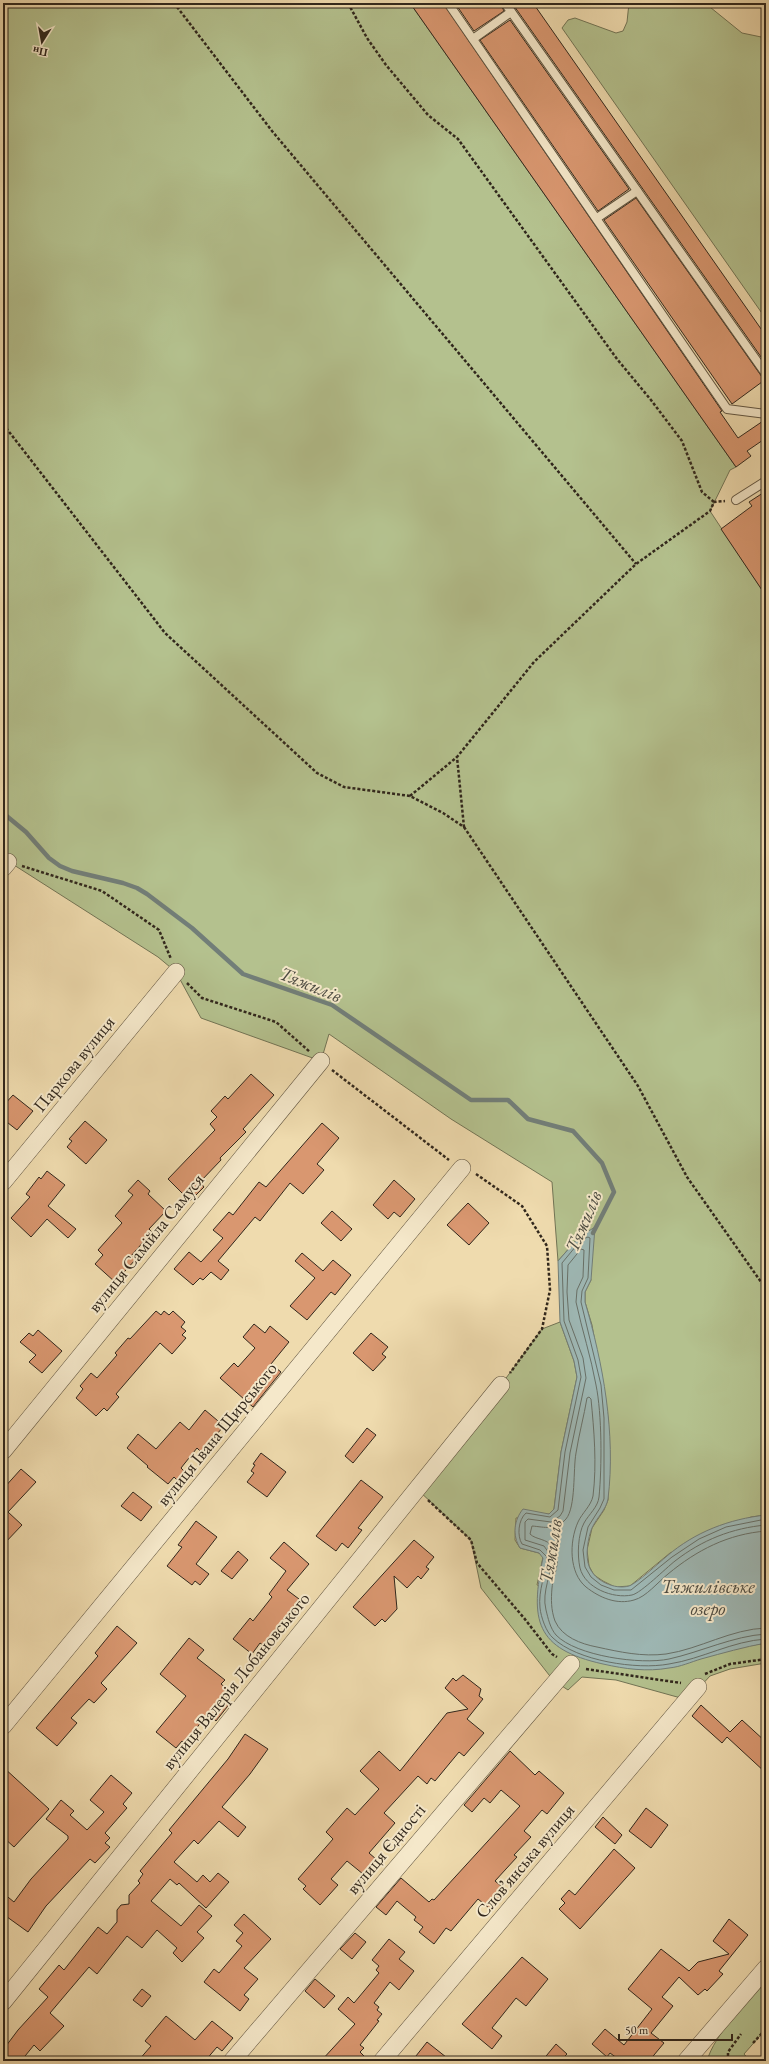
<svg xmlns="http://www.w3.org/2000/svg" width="769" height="2064" viewBox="0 0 769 2064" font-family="'EB Garamond',serif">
<rect width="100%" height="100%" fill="#efdbae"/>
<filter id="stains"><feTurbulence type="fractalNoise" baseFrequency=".005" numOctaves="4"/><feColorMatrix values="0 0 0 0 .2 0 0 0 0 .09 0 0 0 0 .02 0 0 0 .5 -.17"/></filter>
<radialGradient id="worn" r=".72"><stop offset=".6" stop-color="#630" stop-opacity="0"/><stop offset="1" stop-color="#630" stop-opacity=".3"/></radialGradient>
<g fill="#b4c18e" stroke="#727455">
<path d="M3 3H410L736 467 730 470 710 511 766 596V1515L751 1517 670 1553 630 1586 615 1587 603 1581 594 1575 589 1566 587 1550 592 1528 604 1510 608 1500V1418L592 1325 585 1302V1292L591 1280 579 1237 558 1261 552 1182 451 1119 329 1034 321 1061 201 1018 176 972 158 957 3 858Z"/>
<path d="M629 3H705L742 33 766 38V319L562 28 568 20 575 18 616 33 623 31 627 22Z"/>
<path d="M560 1322 574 1361 577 1377 561 1452 554 1509 549 1514 516 1518 515 1540 520 1548 539 1553 543 1557 537 1585 741 1647 766 1643V1663L730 1669 710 1676 688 1700 616 1680 582 1677 568 1690 553 1680 481 1588 471 1540 417 1489 501 1385 542 1329Z"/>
<path d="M766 1979V2029L744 2054 750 2061H707C714 2035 748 2000 766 1979Z"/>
</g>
<path fill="#9eb8b5" stroke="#727e78" d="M595 1227 591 1280 585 1292V1302C603 1363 616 1434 608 1499 606 1510 597 1517 592 1528 588 1537 585 1556 589 1566 594 1581 615 1590 629 1586 636 1584 660 1562 667 1556 695 1532 729 1519 766 1515V1643C744 1647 723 1653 701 1659 691 1662 680 1667 669 1668 647 1672 625 1669 603 1664 535 1649 530 1620 543 1558L539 1553 520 1548C512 1535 514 1520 523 1509L549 1514 554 1509 561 1452 577 1377 574 1361 560 1322 558 1261 579 1237Z"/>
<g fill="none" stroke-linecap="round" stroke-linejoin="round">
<g stroke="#687068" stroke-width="1">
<path d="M766 1519 726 1527 699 1539 672 1557 631 1590H614L601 1585 591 1577 585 1567 583 1550 588 1527 600 1508 604 1499V1418L601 1385 581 1302 582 1291 588 1278 590 1238 588 1237 581 1240 562 1263 564 1321 578 1360 581 1377 565 1452 558 1510 550 1517 526 1513C518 1520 517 1536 522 1544L540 1550 547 1557C546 1574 538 1590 540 1608 541 1617 546 1632 553 1638 577 1661 637 1670 669 1664 702 1659 732 1641 766 1639"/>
<path d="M766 1525C732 1528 702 1540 675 1561 666 1568 641 1593 632 1595 613 1599 585 1588 580 1568 577 1555 578 1534 584 1523 589 1514 598 1507 599 1497 602 1467 602 1414 596 1385 591 1357 582 1330 576 1302L577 1290 583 1277 584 1250 581 1249 568 1265 567 1292 569 1320 583 1358 586 1378 570 1453 563 1511 560 1516 551 1522 528 1519 525 1522V1540L544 1546 551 1556C553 1573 541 1591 546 1610 548 1618 550 1628 556 1635 576 1656 641 1665 669 1659 701 1652 733 1636 766 1634"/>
<path d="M766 1531C728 1534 697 1550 668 1574 658 1582 646 1597 634 1600 617 1605 600 1598 586 1587 569 1573 569 1542 578 1522 582 1513 591 1506 593 1496 597 1464 594 1430 591 1399L589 1397 587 1398C584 1416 579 1434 576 1453 573 1469 576 1507 566 1519 555 1531 545 1527 532 1526L530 1534C536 1540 546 1538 553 1547 563 1558 553 1575 552 1588 551 1599 551 1610 555 1621 562 1637 581 1644 597 1647 620 1652 642 1657 666 1654 700 1649 731 1629 766 1628"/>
</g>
<path stroke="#727e78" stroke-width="4.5" d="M3 813 26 832 49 858 60 866 72 871 123 883 137 888 147 894 192 928 243 974 332 1005 471 1100H508L528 1119 573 1131 602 1163 614 1192 593 1233"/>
</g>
<g fill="#d99770" stroke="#31271c">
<path d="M410 3H443L722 411 720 412 738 438 766 419V438L747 451 751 456 736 467Z"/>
<path d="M455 3H500L504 11 474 31Z"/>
<path d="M512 3H533L766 336V364Z"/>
<path d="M510 20 629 189 598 211 480 40Z"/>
<path d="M636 198 762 377 766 379 732 404 604 220Z"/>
<path d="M766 491V596L721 529 752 506 749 502Z"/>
<path d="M251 1074 274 1095 243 1129 246 1132 220 1158 221 1160 200 1182 204 1187 190 1201 168 1179 215 1130 210 1124 217 1117 211 1111 225 1096 228 1099Z"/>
<path d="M13 1095 33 1111 17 1130 3 1119V1106Z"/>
<path d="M85 1121 107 1140 86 1164 67 1147 72 1141 69 1139Z"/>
<path d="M322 1123 339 1138 317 1164 324 1170 303 1194 290 1183 260 1221 255 1217 218 1261 229 1270 221 1280 211 1272 203 1280 200 1278 193 1285 174 1269 189 1252 201 1262 223 1238 213 1230 229 1212 233 1215 259 1182 266 1187Z"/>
<path d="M47 1171 65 1185 48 1206 76 1229 68 1238 47 1219 31 1237 11 1218 30 1197 26 1194 39 1177 41 1179Z"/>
<path d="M138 1180 150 1191 148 1194 166 1211 149 1229 152 1232 131 1256 136 1259 115 1282 95 1264 103 1255 98 1250 122 1223 115 1216 133 1195 128 1191Z"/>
<path d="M394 1180 415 1199 400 1217 394 1212 388 1219 373 1205Z"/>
<path d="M468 1203 489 1223 469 1245 447 1225Z"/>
<path d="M332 1211 352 1229 341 1241 321 1223Z"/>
<path d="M302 1253 323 1271 333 1260 351 1275 335 1295 331 1292 307 1320 290 1306 315 1278 295 1261Z"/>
<path d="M156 1311 161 1315 164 1311 169 1315 173 1311 185 1322 181 1327 186 1331 182 1335 186 1338 172 1354 160 1343 116 1394 119 1397 107 1411 104 1408 96 1416 76 1398 83 1389 80 1386 91 1373 97 1378 117 1355 115 1353 128 1338 130 1339Z"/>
<path d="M254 1324 265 1333 270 1326 289 1342 271 1364 281 1372 253 1407 220 1378 234 1363 238 1367 255 1348 243 1337Z"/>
<path d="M38 1330 62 1351 42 1373 29 1362 36 1355 20 1342 29 1333 33 1336Z"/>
<path d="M371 1333 388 1347 382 1354 386 1357 373 1371 353 1353Z"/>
<path d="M205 1410 224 1426 201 1452 197 1448 181 1468 184 1471 177 1480 174 1477 168 1484 147 1467 148 1466 127 1448 138 1434 156 1449 180 1422 189 1430Z"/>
<path d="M367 1428 376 1435 353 1463 345 1456Z"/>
<path d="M261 1453 286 1472 267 1497 247 1482 254 1473 251 1471 255 1465 253 1464Z"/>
<path d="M21 1469 36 1482 8 1512 22 1525 3 1545V1489Z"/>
<path d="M361 1480 383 1497 358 1528 362 1530 348 1548 342 1543 336 1551 316 1536Z"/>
<path d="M133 1492 152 1507 141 1521 121 1506Z"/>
<path d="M196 1521 217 1537 196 1564 209 1574 200 1585 195 1581 192 1585 167 1566 182 1547 178 1545Z"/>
<path d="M414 1540 434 1557 426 1567 429 1569 421 1579 418 1576 407 1588 394 1576 397 1609 385 1622 382 1619 375 1626 353 1607Z"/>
<path d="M284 1542 309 1564 287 1590 299 1599 294 1606 298 1609 291 1618 287 1615 264 1646 260 1643 252 1654 233 1639 250 1618 253 1621 272 1597 269 1594 286 1571 270 1558Z"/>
<path d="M238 1551 248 1560 232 1579 221 1571Z"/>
<path d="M117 1626 137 1643 101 1683 107 1689 94 1703 89 1699 71 1718 77 1723 57 1746 36 1728 98 1656 95 1653Z"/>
<path d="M189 1638 204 1650 197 1658 225 1680 221 1684 231 1692 226 1698 231 1702 216 1721 208 1714 184 1743 182 1741 176 1748 156 1732 186 1696 160 1674Z"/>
<path d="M463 1675 481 1689 479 1696 483 1699 467 1719 484 1733 464 1756 459 1752 435 1781 431 1778 427 1784 418 1776 384 1813 395 1823 369 1853 376 1859 363 1874 347 1861 331 1879 338 1885 320 1905 303 1889 306 1886 298 1879 333 1839 326 1832 347 1808 355 1815 379 1789 360 1771 379 1751 400 1771 447 1713 468 1709 445 1688 453 1678 456 1681Z"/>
<path d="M701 1705 730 1732 742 1720 766 1742V1773L727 1737 722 1743 692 1716Z"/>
<path d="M245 1734 268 1749 250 1774 222 1807 246 1827 238 1837 219 1821 198 1844 194 1840 174 1862 197 1882 203 1875 210 1882 218 1873 229 1882 206 1908 179 1883 177 1885 170 1879 151 1901 181 1926 199 1905 212 1916 197 1932 204 1938 182 1962 173 1953 177 1948 157 1930 142 1948 127 1936 97 1974 89 1967 50 2013 64 2026 40 2051 34 2045 21 2061H3V2050L18 2030 48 1997 39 1989 59 1965 64 1970 98 1927 107 1934 117 1922V1910L121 1905 129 1904V1895L140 1883 138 1881 143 1874 140 1871 172 1833 169 1830 228 1759Z"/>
<path d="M510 1751 535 1775 539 1771 564 1793 547 1814 542 1810 524 1831 531 1837 514 1855 517 1857 495 1881 506 1890 489 1908 478 1899 451 1931 446 1928 434 1944 419 1932 423 1927 414 1920 416 1917 397 1901 386 1915 376 1907 401 1878 429 1902 432 1899 434 1900 520 1806 501 1790 490 1803 484 1798 472 1812 464 1805Z"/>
<path d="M3 1767 49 1809 14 1847 3 1837Z"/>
<path d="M111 1775 132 1793 123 1804 127 1808 105 1833 110 1838 105 1843 110 1847 95 1863 90 1859 46 1906 28 1932 3 1914V1893L14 1902 31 1879 68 1839V1836L46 1819 61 1800 74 1811 70 1815 87 1830 104 1812 90 1800Z"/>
<path d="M646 1808 668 1825 651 1848 629 1831Z"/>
<path d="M603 1817 622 1835 615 1844 595 1827Z"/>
<path d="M614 1849 635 1868 580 1929 559 1909 565 1903 561 1899 569 1890 575 1895Z"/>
<path d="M244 1914 271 1939 244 1968 258 1979 244 1995 249 1999 240 2011 204 1982 214 1969 219 1973 242 1946 236 1941 243 1933 234 1925Z"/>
<path d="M729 1919 748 1935 719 1971 723 1974 707 1991 705 1989 698 1995 679 1977 662 1997 673 2006 651 2033 664 2043 649 2061H621L610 2053 607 2057 592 2044 605 2029 624 2045 652 2009 628 1989 661 1949 689 1971 698 1962 729 1954 713 1941Z"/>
<path d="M355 1933 366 1942 352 1959 340 1949Z"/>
<path d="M389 1939 405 1952 399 1959 414 1971 399 1990 390 1982 374 2003 379 2007 377 2010 382 2014 377 2020 379 2021 360 2045 364 2048 360 2052 369 2061H321L355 2024 338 2009 348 1997 354 2003 379 1973 376 1970 379 1966 372 1960Z"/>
<path d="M522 1957 548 1979 526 2006 516 1998 492 2028 502 2036 492 2049 462 2024Z"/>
<path d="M315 1979 335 1996 324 2008 305 1991Z"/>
<path d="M142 1989 151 1996 142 2007 133 2000Z"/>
<path d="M166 2016 195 2040 212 2021 233 2038 222 2051 217 2047 205 2061H138L151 2046 145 2041Z"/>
<path d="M427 2042 451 2061H412Z"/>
<path d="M556 2044 567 2054 560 2061H542Z"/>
</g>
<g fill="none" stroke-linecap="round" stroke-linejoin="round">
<g stroke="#605440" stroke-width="10">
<g id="service">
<path d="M448 3 727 409 766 414"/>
<path d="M505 3 766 374"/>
<path d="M473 39 511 12"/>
<path d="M597 218 637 191"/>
<path d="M736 500 766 481"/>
</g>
</g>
<g stroke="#605440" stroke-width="18">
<g id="minor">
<path d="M3 868 8 862"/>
<path d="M3 1182 176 972"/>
<path d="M3 1451 321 1061"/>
<path d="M3 1726 462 1168"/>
<path d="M3 2002 501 1385"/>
<path d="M232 2061 571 1664"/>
<path d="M382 2061 698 1687"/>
<path d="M686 2061 766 1968"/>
</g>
</g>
<g stroke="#31271c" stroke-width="2.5" stroke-dasharray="3 2" stroke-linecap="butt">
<path d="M174 3 272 131 636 564"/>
<path d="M348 3 367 38 386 65 428 115 458 139 617 359 651 400 682 441 702 492 714 502"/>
<path d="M3 424 165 633 317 773 344 787 410 796 443 813 464 827 457 757 534 662 636 564 710 511 714 502 725 501"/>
<path d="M410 796 457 757"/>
<path d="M464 827 638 1086 687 1177 766 1289"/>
<path d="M22 866 102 891 159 930 171 959"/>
<path d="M187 983 202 998 276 1022 310 1052"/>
<path d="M332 1070 449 1160"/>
<path d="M476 1174 522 1206 547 1246 550 1290 542 1329 510 1373"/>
<path d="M428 1500 471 1540 477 1563 524 1618 552 1654 557 1657"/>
<path d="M586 1669 681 1683"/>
<path d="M705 1674 730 1664 766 1659"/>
<path d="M753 2043 766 2029"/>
<path d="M728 2061V2052L741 2034"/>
</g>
<use href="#service" stroke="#f5e8ca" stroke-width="8"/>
<use href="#minor" stroke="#f5e8ca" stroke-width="17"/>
</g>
<g text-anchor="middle" stroke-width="4" stroke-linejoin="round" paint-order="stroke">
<g font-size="18" fill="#31271c" stroke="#f5e8ca">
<text transform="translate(74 1064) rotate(-51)" y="6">Паркова вулиця</text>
<text transform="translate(146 1243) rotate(-51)" y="6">вулиця Самійла Самуся</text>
<text transform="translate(217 1434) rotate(-51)" y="6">вулиця Івана Щирського</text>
<text transform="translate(236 1681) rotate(-51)" y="6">вулиця Валерія Лобановського</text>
<text transform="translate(386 1849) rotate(-50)" y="6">вулиця Єдності</text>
<text transform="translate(525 1861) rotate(-50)" y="6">Словʼянська вулиця</text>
</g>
<g font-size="19" font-style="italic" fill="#4c4b42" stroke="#f5e8ca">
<text transform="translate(311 984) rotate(22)" y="7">Тяжилів</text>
<text transform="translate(583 1221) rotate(-67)" y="7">Тяжилів</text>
<text transform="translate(550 1551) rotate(-81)" y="7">Тяжилів</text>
<text x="708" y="1593">Тяжилівське<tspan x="708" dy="22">озеро</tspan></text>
</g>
</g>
<rect width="769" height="2064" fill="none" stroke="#efdbae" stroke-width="16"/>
<rect x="4" y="4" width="761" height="2056" fill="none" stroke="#31271c" stroke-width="2"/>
<rect x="8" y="8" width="753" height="2048" fill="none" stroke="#31271c"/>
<g transform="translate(42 42) rotate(191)" stroke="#f5e8ca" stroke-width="3" paint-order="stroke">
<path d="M0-3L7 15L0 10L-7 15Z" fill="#31271c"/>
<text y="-6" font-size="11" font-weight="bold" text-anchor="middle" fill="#31271c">Пн</text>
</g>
<path d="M619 2034v6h113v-6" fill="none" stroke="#31271c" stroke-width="2"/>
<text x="625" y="2034" font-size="12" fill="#31271c" stroke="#f5e8ca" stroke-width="3" paint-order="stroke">50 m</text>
<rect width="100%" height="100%" filter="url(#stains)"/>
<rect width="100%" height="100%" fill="url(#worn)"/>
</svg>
